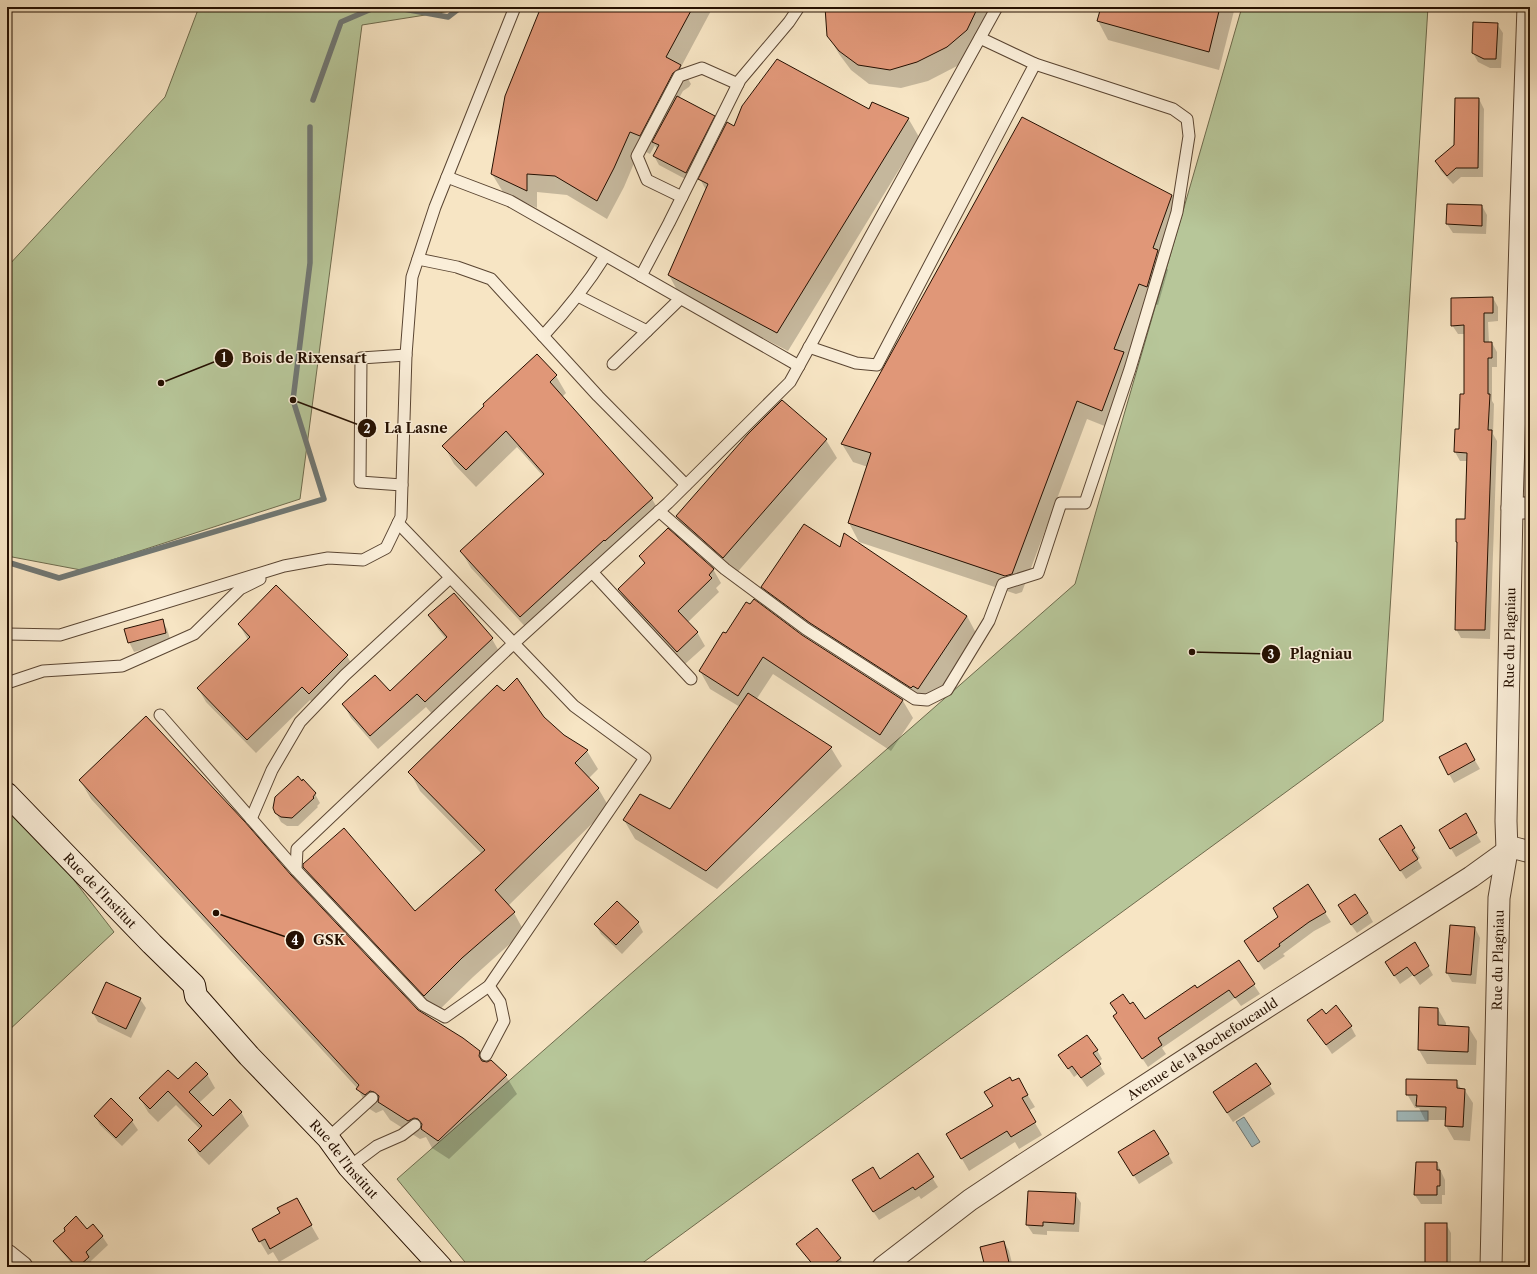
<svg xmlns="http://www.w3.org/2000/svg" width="1537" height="1274" viewBox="0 0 1537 1274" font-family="'Libre Caslon Text',serif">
<rect width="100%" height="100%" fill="#f7e5c4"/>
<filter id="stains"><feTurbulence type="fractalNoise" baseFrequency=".005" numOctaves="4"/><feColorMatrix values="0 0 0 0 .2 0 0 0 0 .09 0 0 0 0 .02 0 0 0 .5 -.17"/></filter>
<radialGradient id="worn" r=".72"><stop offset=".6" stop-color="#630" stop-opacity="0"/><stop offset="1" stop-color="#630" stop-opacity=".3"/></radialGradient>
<g fill="#b7c699" stroke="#6e6b4d">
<path d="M199 7H476L362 25 300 499 81 570 7 556V267L165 97Z"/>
<path d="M1242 7H1428L1383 721 637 1267H469L397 1179 1075 584Z"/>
<path d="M9 796 114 932 7 1032V797Z"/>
</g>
<g fill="#a2bcbf" stroke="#707773">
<rect x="1397" y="1111" width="31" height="10"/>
<path d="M1244 1117 1260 1142 1252 1147 1236 1122Z"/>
</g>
<g fill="#0003">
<path d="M542 7H713L681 67 691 84 689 87 683 91 679 98 714 116 719 125 691 182 659 165 654 156 657 150 655 145 650 154 640 149 624 187 607 219 567 195 537 192V208L503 192 492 174Z"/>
<path d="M826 7H994L977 48 957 66 928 81 901 88 869 84 851 70 839 54 828 35Z"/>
<path d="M1102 7H1235L1219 70 1108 40 1098 21Z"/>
<path d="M1497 24 1503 33 1501 68H1490L1478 62 1473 53Z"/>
<path d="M1479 99 1484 109 1483 177H1461L1453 184 1441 171 1436 162 1455 146Z"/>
<path d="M869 110 908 118 919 137 788 351 679 294 669 275 706 190 700 179 734 127Z"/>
<path d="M1172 195 1183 214 1164 263 1168 270 1158 305 1150 302 1112 429 1087 419 1022 592 1016 594 859 542 849 523 868 467 853 462 842 444Z"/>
<path d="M1448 205 1482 206 1487 215 1486 234 1453 233 1447 224Z"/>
<path d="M1493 298 1498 307V321L1488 322 1489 343H1492L1497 352V367H1492V401L1494 404 1493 434 1497 441 1490 639 1461 638 1456 629 1457 520H1466L1468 461H1460L1455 452 1460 430 1465 395V334H1458L1452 325Z"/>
<path d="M556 376 566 393 562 397 652 499 662 516 531 633 471 568 461 551 543 476 517 447 476 487 454 464 444 446 485 406Z"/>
<path d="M826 440 837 458 734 576 688 535 677 516Z"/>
<path d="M840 549 967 616 977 635 929 707 923 704 922 706 822 642 773 606 763 587Z"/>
<path d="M640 556 713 569 721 583 716 588 719 592 688 622 697 632 705 646 685 664 627 603 619 590 645 565Z"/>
<path d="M454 594 492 639 500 653 433 715 426 707 378 749 351 718 343 704 390 693 446 639 438 629 430 616Z"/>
<path d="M162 620 167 629 171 642 134 652 129 642Z"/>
<path d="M239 624 347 656 355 670 318 708 310 700 256 753 206 702 198 688 248 640Z"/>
<path d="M802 636 903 701 913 718 891 751 773 674 756 700 831 748 842 766 717 889 635 839 624 820 670 811 740 707 710 689 700 671Z"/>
<path d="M504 692 544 718 563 736 587 751 598 769 588 779 598 788 609 807 508 906 514 913 524 931 473 977 435 1014 315 886 304 867 415 912 482 854 420 791 410 772Z"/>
<path d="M1470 752 1480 769 1454 783 1449 774Z"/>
<path d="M80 780 290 875 417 1011 479 1052 486 1063 491 1061 506 1076 517 1094 449 1159 432 1148 426 1137 420 1139 390 1120 383 1110 376 1113 368 1108 358 1089 91 799Z"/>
<path d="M315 794 320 803 317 806 318 807 298 826H287L281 822 276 813Z"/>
<path d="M1465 815 1481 842 1456 857 1440 830Z"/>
<path d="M1400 827 1420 858 1417 859 1422 868 1406 879 1386 848Z"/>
<path d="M1308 886 1331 922 1314 931 1283 954 1285 956 1264 970 1251 951Z"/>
<path d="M1530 904V913L1527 909Z"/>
<path d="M1368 913 1373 922 1357 933 1344 915Z"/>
<path d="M638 922 643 932 622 954 601 934 596 925Z"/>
<path d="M1475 928 1480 938 1476 984 1452 982 1447 973Z"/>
<path d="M1415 943 1433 975 1420 985 1413 975 1400 984 1392 972Z"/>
<path d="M1238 961 1260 994 1241 1006 1235 998 1162 1048 1166 1054 1148 1067 1114 1016 1129 1005 1144 1020 1196 989Z"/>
<path d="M1530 990V1009L1525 1001Z"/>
<path d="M140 999 146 1008 131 1038 98 1022 93 1013Z"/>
<path d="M1438 1009 1446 1023V1027L1469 1028 1477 1041 1476 1065 1427 1064 1419 1050Z"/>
<path d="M1326 1015 1351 1027 1356 1036 1332 1054 1309 1020Z"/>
<path d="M1097 1050 1102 1059 1098 1062 1105 1074 1087 1087 1078 1074 1074 1077 1065 1064Z"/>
<path d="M1256 1064 1275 1094 1233 1122 1219 1101Z"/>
<path d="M207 1074 215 1088 199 1103 213 1117 241 1112 249 1126 209 1165 198 1154 190 1140 200 1129 176 1105 158 1122 148 1112 140 1098 178 1081Z"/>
<path d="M1018 1079 1035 1107 1028 1111 1042 1135 1019 1149 1015 1142 969 1171 955 1147 994 1106 1012 1083Z"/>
<path d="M1456 1081 1461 1089H1464L1473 1103 1470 1141 1454 1140 1446 1126V1120H1425L1419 1108H1415L1407 1094Z"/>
<path d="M111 1100 132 1121 138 1130 122 1146 100 1125 95 1116Z"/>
<path d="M1168 1154 1173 1163 1139 1184 1125 1161Z"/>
<path d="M918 1155 938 1187 921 1199 919 1196 879 1220 858 1189 880 1180Z"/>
<path d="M1437 1163 1445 1180V1195H1442V1204H1421L1415 1195Z"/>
<path d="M1029 1192 1075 1194 1081 1203 1079 1232 1047 1231V1235L1033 1234 1027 1225Z"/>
<path d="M296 1199 319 1239 279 1262 273 1252 268 1255 253 1230 282 1214Z"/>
<path d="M1446 1224 1451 1233V1267H1426Z"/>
<path d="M87 1230 102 1236 108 1245 91 1261 93 1267H75L60 1250 54 1241Z"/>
<path d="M1004 1242 1009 1251 1013 1267H986Z"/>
<path d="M798 1245 840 1258 845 1267H814Z"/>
</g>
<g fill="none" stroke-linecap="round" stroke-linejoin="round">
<g stroke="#707773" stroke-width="5.5">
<path d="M393 7 448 17 461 7"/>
<path d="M313 100 341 22 376 7"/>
<path d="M7 562 59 578 324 499 293 400 310 263V127"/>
</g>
</g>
<g fill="#e09778" stroke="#251001">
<path d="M541 7H693L666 57 681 65 679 69 673 73 640 136 630 132 614 168 597 201 555 176 527 174V191L491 174 505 96Z"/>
<path d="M825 7H978L967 30 947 47 917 62 890 70 858 65 839 51 827 36Z"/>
<path d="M1101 7H1220L1209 52 1097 21Z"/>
<path d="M1473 22 1498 23 1496 59H1484L1472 53Z"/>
<path d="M777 59 869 109 872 102 909 118 777 333 668 275 708 184 698 179 727 122 734 126 742 106Z"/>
<path d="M677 96 715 116 686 173 653 156 659 145 652 142Z"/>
<path d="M1455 98H1479L1478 168H1456L1447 176 1435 161 1454 145Z"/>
<path d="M1022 117 1172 195 1153 248 1158 250 1147 287 1139 284 1114 349 1124 352 1102 411 1077 401 1012 574 1005 576 848 523 871 453 841 444Z"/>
<path d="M1447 204 1482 205V226L1446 224Z"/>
<path d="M1493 297V313H1484V342H1492V358H1488V394H1490L1488 430H1492L1485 630H1455L1457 542H1456V519H1465L1467 453 1454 452 1455 429H1459L1460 394H1464V325L1451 326V298Z"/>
<path d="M537 354 557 375 550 382 653 498 605 541 604 540 520 617 460 551 544 474 506 431 466 470 442 446 484 406 483 404Z"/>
<path d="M782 400 827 439 723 558 676 516 748 434Z"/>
<path d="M804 524 840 547 844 533 967 616 918 689 913 686 911 688 810 623 761 587Z"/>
<path d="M668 528 714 569 709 575 712 578 678 611 698 632 677 652 618 589 645 563 639 556Z"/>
<path d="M276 585 348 655 309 694 302 687 247 740 197 688 250 637 238 624Z"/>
<path d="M454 593 493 638 425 702 417 694 370 736 342 704 375 675 390 691 447 637 428 615Z"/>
<path d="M754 599 802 635 903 700 880 735 763 657 738 696 699 671 723 632 726 633 746 602 750 604Z"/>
<path d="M163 619 166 633 128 643 124 629Z"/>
<path d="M517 678 544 717 564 735 588 750 575 763 599 788 495 890 515 912 462 958 424 996 303 867V864L344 828 415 911 485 850 408 772 497 685 504 691Z"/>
<path d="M748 693 832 747 706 871 623 820 640 794 670 809Z"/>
<path d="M146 716 245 822 291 875 418 1010 463 1038 480 1051 479 1056 482 1061 487 1062 491 1060 507 1075 438 1141 421 1129 422 1124 418 1119 414 1118 408 1121 378 1102 379 1096 374 1092 370 1091 365 1095 356 1089 359 1085 79 780Z"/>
<path d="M1466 743 1475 760 1448 775 1439 757Z"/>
<path d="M298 776 302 781 303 779 316 793 313 797 314 798 292 818 281 817 275 813 273 808 275 797Z"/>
<path d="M1466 813 1477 833 1450 849 1439 830Z"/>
<path d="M1401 825 1415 848 1412 850 1418 859 1400 871 1379 839Z"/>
<path d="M1308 884 1326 912 1309 922 1279 944 1280 946 1258 962 1244 941 1278 917 1273 908Z"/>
<path d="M1355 894 1368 913 1351 925 1338 905Z"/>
<path d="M617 901 639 922 616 945 594 924Z"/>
<path d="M1450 925 1475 927 1471 975 1446 973Z"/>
<path d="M1415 942 1429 966 1414 976 1407 967 1394 976 1385 962Z"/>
<path d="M1239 960 1255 984 1235 998 1229 990 1158 1038 1162 1045 1142 1059 1113 1016 1117 1013 1110 1003 1123 994 1130 1004 1133 1002 1145 1019 1195 985 1197 988Z"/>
<path d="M106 982 141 998 126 1029 92 1013Z"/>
<path d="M1336 1005 1352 1026 1326 1045 1307 1020 1322 1009 1326 1014Z"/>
<path d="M1419 1007 1438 1008V1025L1469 1027 1468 1052 1418 1050Z"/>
<path d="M1087 1035 1098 1050 1093 1053 1101 1064 1081 1078 1072 1066 1068 1069 1058 1055Z"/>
<path d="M196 1062 208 1074 189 1092 213 1116 230 1099 242 1112 200 1152 188 1140 202 1126 168 1091 150 1109 139 1098 168 1070 178 1079Z"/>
<path d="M1256 1063 1271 1084 1227 1113 1213 1092Z"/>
<path d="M1010 1077 1012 1081 1019 1078 1028 1095 1022 1098 1036 1122 1011 1137 1007 1131 961 1159 946 1134 993 1106 984 1092Z"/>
<path d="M1406 1079 1457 1080V1088L1465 1089 1463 1127 1445 1126 1446 1107 1416 1106 1417 1095H1406Z"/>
<path d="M111 1098 133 1120 116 1138 94 1116Z"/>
<path d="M1154 1130 1169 1154 1133 1176 1118 1152Z"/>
<path d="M918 1153 934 1177 915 1190 913 1187 873 1212 852 1180 873 1167 880 1179Z"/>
<path d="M1416 1162H1437V1170H1440V1186H1437V1195H1414Z"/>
<path d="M1028 1191 1076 1193 1074 1224 1043 1222V1226L1026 1225Z"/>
<path d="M297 1198 312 1225 270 1249 265 1239 259 1242 252 1229 280 1213 277 1208Z"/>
<path d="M76 1216 87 1229 93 1224 103 1236 86 1252 89 1257 78 1267H77L53 1241 65 1231 64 1228Z"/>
<rect x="1425" y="1223" width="22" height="44"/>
<path d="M817 1228 841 1258 830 1267H815L796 1244Z"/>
<path d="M1004 1241 1010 1267H985L980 1247Z"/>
</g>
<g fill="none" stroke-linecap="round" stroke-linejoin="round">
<g stroke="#5a4532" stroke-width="13">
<g id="lane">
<path d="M447 177 510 201 799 366"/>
<path d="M682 197 647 180 637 156 679 76 702 68 738 84"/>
<path d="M418 259 457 267 491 279 598 396 686 485"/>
<path d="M641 276 669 223 740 80 789 22 799 7"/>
<path d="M578 296 647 331"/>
<path d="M543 336C566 311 587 285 605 256"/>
<path d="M809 347 856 363 877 365 1035 64 980 38"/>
<path d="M613 364 680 299"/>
<path d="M402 485 360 482 361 358 406 355"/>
<path d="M659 511 725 569 806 629 915 699 927 700 947 690 989 621 1003 584 1038 573 1061 503H1085L1130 369 1177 212 1189 136 1187 119 1173 109 1035 64"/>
<path d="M398 523 574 706 645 758 489 986 445 1017 423 1005 296 870 297 849 513 644 668 503 790 382 997 7"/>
<path d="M592 572 691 679"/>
<path d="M7 634 60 635 284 566 328 558 363 560 386 548 401 517 406 355 412 277 435 207 515 7"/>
<path d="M7 683 43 671 122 666 194 634 240 589 260 579"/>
<path d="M160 715 296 870"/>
<path d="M251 819 272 770 300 722 345 675 450 578"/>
<path d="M486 1055 504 1021 500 1002 489 986"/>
<path d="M328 1138 372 1098"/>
<path d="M349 1167 377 1146 402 1135 415 1125"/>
</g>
</g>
<g stroke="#5a4532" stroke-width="23">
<g id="street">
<path d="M1512 508H1530"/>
<path d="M7 1255 22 1267"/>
<path id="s1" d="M883 1267 970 1200 1015 1170 1223 1035 1471 877 1507 851 1515 848 1530 852"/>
<path id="s2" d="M1491 1267 1499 898 1507 851 1506 821 1512 508 1521 205 1528 7"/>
</g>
</g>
<g stroke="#251001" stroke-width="24">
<g id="secondary">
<path id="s3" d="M7 794 152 944 194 985 196 996 249 1056 328 1138 349 1167 441 1267"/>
</g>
</g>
<use href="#lane" stroke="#faeed9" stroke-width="11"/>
<use href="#street" stroke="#faeed9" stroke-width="21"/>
<use href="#secondary" stroke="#faeed9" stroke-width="22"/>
</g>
<g text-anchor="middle" stroke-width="3" stroke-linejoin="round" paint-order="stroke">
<g font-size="13" fill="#251001" stroke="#faeed9">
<text dy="5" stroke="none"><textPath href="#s2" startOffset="630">Rue du Plagniau</textPath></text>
<text dy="5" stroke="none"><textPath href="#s3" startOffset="134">Rue de l'Institut</textPath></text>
<text dy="5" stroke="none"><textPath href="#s2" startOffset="307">Rue du Plagniau</textPath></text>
<text dy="5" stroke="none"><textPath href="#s1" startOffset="387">Avenue de la Rochefoucauld</textPath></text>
<text dy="5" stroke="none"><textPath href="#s3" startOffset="499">Rue de l'Institut</textPath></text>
</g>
</g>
<path fill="none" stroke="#251001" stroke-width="1.5" d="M161 383L224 358M293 400L367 428M1192 652L1271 654M216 913L295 940"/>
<g fill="#251001" stroke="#faeed9" stroke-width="1.5">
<circle cx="161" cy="383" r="4"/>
<circle cx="293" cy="400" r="4"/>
<circle cx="1192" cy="652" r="4"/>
<circle cx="216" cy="913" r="4"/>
<circle cx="224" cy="358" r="10"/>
<circle cx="367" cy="428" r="10"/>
<circle cx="1271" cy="654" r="10"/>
<circle cx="295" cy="940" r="10"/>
</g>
<g font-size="12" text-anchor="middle" font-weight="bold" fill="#fff">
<text x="224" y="362">1</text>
<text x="367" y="433">2</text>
<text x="1271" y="659">3</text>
<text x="295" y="945">4</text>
</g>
<g font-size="14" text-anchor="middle" font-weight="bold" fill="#251001" stroke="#faeed9" stroke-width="3" stroke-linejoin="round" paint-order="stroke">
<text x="304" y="363">Bois de Rixensart</text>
<text x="416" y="433">La Lasne</text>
<text x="1321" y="659">Plagniau</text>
<text x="329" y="945">GSK</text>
</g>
<rect width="1537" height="1274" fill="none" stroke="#f7e5c4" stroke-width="24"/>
<rect x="8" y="8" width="1521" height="1258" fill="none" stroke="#251001" stroke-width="2"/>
<rect x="12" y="12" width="1513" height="1250" fill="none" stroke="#251001"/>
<rect width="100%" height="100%" filter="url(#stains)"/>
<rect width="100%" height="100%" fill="url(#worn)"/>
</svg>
